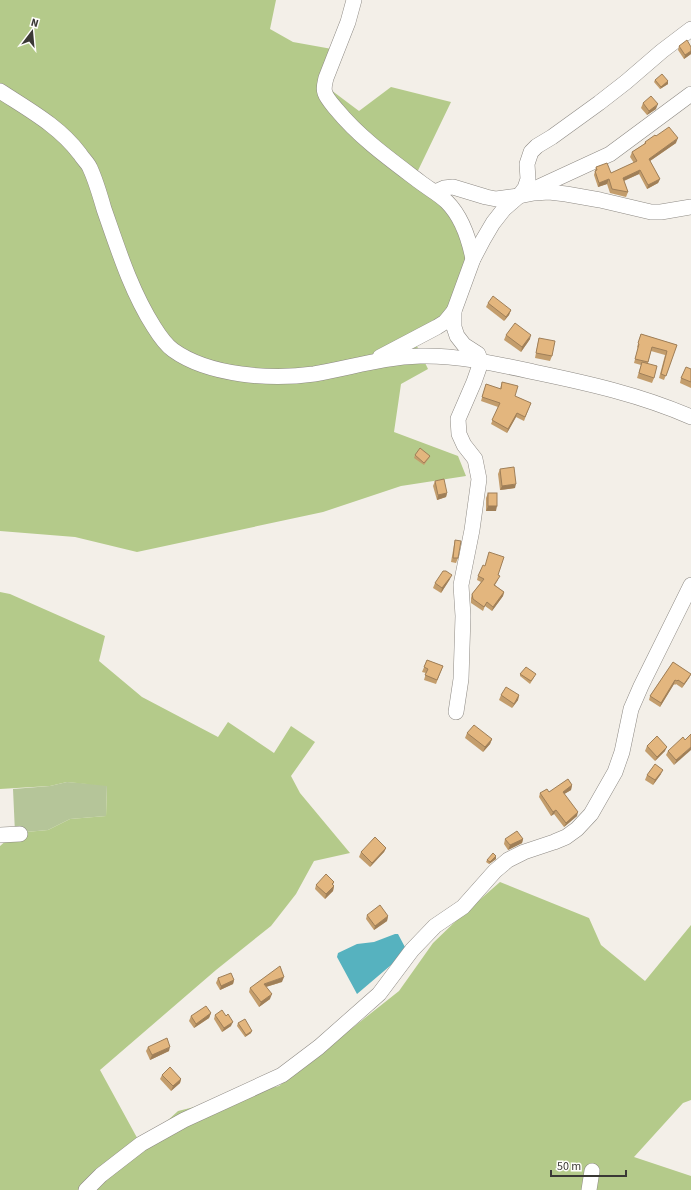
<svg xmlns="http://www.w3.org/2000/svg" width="691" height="1190" viewBox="0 0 691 1190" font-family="'Source Sans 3',sans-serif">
<rect width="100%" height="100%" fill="#f3efe8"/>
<path fill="#b5c599" d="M67 782 107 785 106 816 70 819 48 830 15 833 13 789 50 786Z"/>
<g fill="#b4ca8a">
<path d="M0 0H276L270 29 293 42 332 49 319 81 359 111 391 87 451 102 412 183 440 193 476 241 450 306 415 342 428 369 401 384 394 432 458 456 466 476 401 486 323 512 137 552 75 537 0 531Z"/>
<path d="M0 592 10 594 105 636 99 661 142 697 218 737 228 722 274 753 291 726 315 742 291 776 300 793 350 853 314 861 296 894 271 926 216 970 100 1070 141 1145 178 1111 279 1086 399 991 433 943 460 917 500 882 589 918 601 945 645 981 691 925V1100L683 1103 634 1157 691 1176V1190H0V846L15 833 48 830 70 819 106 816 107 786 67 782 50 786 0 789Z"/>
</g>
<path fill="#56b2bf" d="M395 934H398L406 949 404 954 357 994 337 957 338 953 357 944 374 942Z"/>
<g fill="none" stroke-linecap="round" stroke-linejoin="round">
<g stroke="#8e8a84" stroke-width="16">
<g id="minor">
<path d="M354 0 348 22 326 78C325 83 323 88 325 93 327 99 333 105 337 110 360 138 391 160 420 182 429 189 439 194 447 202 462 217 469 239 473 259"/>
<path d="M0 91C29 110 59 126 80 154 83 159 88 163 90 168 96 181 100 195 104 209 118 249 131 291 154 327 159 335 166 345 173 350 209 376 272 380 314 374 350 368 384 357 420 356 458 355 497 364 534 372 587 383 641 395 691 417"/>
<path d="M435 192 444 188 453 187 486 197 496 199 519 196 610 154 691 94"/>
<path d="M519 196 525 188 528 179 527 164 531 152 537 146 552 137 599 103 626 82 662 51 691 29"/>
<path d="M380 357 437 327 445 322 454 311"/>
<path d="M456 712 461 679 463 616 461 585 472 530 479 479 475 459 464 445 459 434 458 419 474 382 481 362 478 354 464 345 457 336 454 327V311L473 259 483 240 493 223 504 209 519 196 534 193 549 192 566 194 600 200 651 212H661L691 207"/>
<path d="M0 835 20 834"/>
<path d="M86 1190 101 1175 141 1144 184 1120 282 1075 319 1047 379 994 412 950 435 926 463 907 495 871 508 860 524 852 554 842 566 837 577 829 591 814 615 772 622 752 631 709 641 686 691 585"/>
<path d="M589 1190 592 1171"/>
</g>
</g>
<use href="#minor" stroke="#fff" stroke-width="15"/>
</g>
<g fill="#c39d6c">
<path d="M679 46 691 47V54L684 59 678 50Z"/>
<path d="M655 80 668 81V84L660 89 654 82Z"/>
<path d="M643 103 656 109 647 115 641 108Z"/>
<path d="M656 136 676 143 650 161 660 179 658 183 647 189 639 174 624 181 628 192 626 197 610 193 607 184 598 187 594 175 596 167 611 173 634 163 630 157 632 152 644 144 645 142Z"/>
<path d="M488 303 511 310 509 315 504 321 486 307Z"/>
<path d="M641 334 677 345 664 380 659 378 665 355 651 351 648 363 654 378 652 383 637 378 641 365 634 363 638 348 637 347Z"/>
<path d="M506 335 530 339 521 352 504 340Z"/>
<path d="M539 338 552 356 550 361 535 358 538 342Z"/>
<path d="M691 369V388L680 383 681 378Z"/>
<path d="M502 382 515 396 531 403 524 421 516 417 507 433 491 424 498 407 481 401 486 384 500 389Z"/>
<path d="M415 455 430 456 429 458 424 465 414 458Z"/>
<path d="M500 469 515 488 500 490 498 474Z"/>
<path d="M435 481 447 493 446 497 437 500 433 486Z"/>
<path d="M488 493 496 511H486V498Z"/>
<path d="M455 540 458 558 456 563 451 562 454 545Z"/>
<path d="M498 575V580L495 585 504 592 503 596 492 611 485 606 483 611 471 603V598L472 594 481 582 477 580 478 576Z"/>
<path d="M450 579 441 593 433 588 435 583Z"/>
<path d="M427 660 443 666 436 684 424 680 426 673 422 672Z"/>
<path d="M673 662 691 674 689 678 682 688 676 684 675 685 674 684 660 707 649 700 650 696Z"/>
<path d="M520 674 535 676 530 684 520 676Z"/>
<path d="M501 695H519L518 700 512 708 499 700Z"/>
<path d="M467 733 492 739 490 744 483 752 465 738Z"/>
<path d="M685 740 674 765 666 755 668 751Z"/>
<path d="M647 746 665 751 655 761 645 751Z"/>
<path d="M661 774 653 785 645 780 647 775Z"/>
<path d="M572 785 571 790 564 794 577 816 564 827 554 814 551 816 539 797 540 793 549 792Z"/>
<path d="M505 839H523L522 843 508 850 504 844Z"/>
<path d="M386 848 384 852 370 867 359 857 361 852Z"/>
<path d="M496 859 489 864 486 862 487 860Z"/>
<path d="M334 882 333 885 334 886 333 891 325 899 315 889 316 885Z"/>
<path d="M367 915 388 916 387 921 374 930 366 919Z"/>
<path d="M218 978 234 980 233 984 220 990 216 983Z"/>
<path d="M282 982 266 987 270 999 259 1007 249 992 250 988Z"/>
<path d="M211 1013 209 1018 194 1028 189 1021 191 1016Z"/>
<path d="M215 1015 231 1026 222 1032 214 1019Z"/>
<path d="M238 1023 251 1033 245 1037 237 1026Z"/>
<path d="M148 1047 169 1051 150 1060 146 1051Z"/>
<path d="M162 1075 181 1079 180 1083 171 1091 160 1079Z"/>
</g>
<g fill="#9f7f58">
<path d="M691 51V54L684 59 685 55Z"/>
<path d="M668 81V84L660 89 661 87Z"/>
<path d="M658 104 656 109 647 115 649 111Z"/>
<path d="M678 138 676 143 647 163 649 159Z"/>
<path d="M640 170 639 174 621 182 623 178Z"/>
<path d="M609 179 607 184 598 187 599 183Z"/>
<path d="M660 179 658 183 647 189 648 185Z"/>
<path d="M511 310 509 315 504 321 506 317Z"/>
<path d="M531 335 530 339 521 352 522 347Z"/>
<path d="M517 413 516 417 507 433 508 429Z"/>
<path d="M516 484 515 488 500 490 502 486Z"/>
<path d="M447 493 446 497 437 500 438 495Z"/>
<path d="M488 506H497L496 511H486Z"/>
<path d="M452 575 450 579 441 593 442 588Z"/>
<path d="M504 592 503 596 492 611 493 607Z"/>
<path d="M691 674 689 678 682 688 684 684Z"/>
<path d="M675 680 674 684 660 707 661 703Z"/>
<path d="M519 695 518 700 512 708 514 704Z"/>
<path d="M492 739 490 744 483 752 485 747Z"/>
<path d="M667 747 665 751 655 761 657 757Z"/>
<path d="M691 747V750L674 765 676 760Z"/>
<path d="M663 770 661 774 653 785 655 780Z"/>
<path d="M572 785 571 790 561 796 563 792Z"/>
<path d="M556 810 554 814 551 816 553 812Z"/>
<path d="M578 812 577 816 564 827 566 823Z"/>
<path d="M523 839 522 843 508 850 510 845Z"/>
<path d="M386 848 384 852 370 867 372 863Z"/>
<path d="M496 856V859L489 864 490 862Z"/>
<path d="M334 886 333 891 325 899 326 894Z"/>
<path d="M388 916 387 921 374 930 375 926Z"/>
<path d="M284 977 282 982 262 988 264 984Z"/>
<path d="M234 980 233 984 220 990 221 986Z"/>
<path d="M272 994 270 999 259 1007 261 1002Z"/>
<path d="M211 1013 209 1018 194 1028 196 1024Z"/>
<path d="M233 1022 231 1026 222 1032 224 1028Z"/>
<path d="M252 1031 251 1033 245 1037 246 1035Z"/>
<path d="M170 1047 169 1051 150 1060 152 1055Z"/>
<path d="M181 1079 180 1083 171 1091 173 1086Z"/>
</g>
<g fill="#e3b67e" stroke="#9f7f58">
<path d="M687 40 691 47V51L685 55 679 46Z"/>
<path d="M662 74 668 81 661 87 655 80Z"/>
<path d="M651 96 658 104 649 111 643 103Z"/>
<path d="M669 127 678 138 649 159 660 179 648 185 640 170 623 178 628 192 612 189 609 179 599 183 595 171 597 170 596 167 607 163 611 173 637 161 632 152 646 143 645 142 655 135 656 136Z"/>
<path d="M493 296 511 310 506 317 488 303Z"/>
<path d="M515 323 531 335 522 347 506 335Z"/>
<path d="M641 334 677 345 666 376 661 374 667 351 652 347 648 362 635 359 639 344 638 343Z"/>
<path d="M539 338 555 341 552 356 536 353Z"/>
<path d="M642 362 657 366 654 378 639 373Z"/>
<path d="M686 367 691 369V382L681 378Z"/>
<path d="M502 382 518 386 515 396 531 403 525 417 517 413 508 429 492 420 500 403 482 397 486 384 501 389Z"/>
<path d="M420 448 430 456 424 463 415 455Z"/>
<path d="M514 467 516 484 502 486 500 469Z"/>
<path d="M444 479 447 493 438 495 435 481Z"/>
<rect x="488" y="493" width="9" height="13"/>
<path d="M455 540 461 541 458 558H453Z"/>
<path d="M489 552 504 557 498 575 500 576 494 585 504 592 493 607 487 602 484 607 473 599 472 594 484 579 478 576 483 565 485 566Z"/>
<path d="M443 571H446L452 575 442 588 435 583Z"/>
<path d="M427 660 443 666 437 680 425 675 428 669 424 667Z"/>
<path d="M673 662 691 674 684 684 678 680 677 681 675 680 661 703 650 696Z"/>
<path d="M526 667 536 674 531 681 520 674Z"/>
<path d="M506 687 519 695 514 704 501 695Z"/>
<path d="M474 725 492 739 485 747 467 733Z"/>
<path d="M691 734V747L676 760 668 751 683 737 685 740Z"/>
<path d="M657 736 667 747 657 757 647 746Z"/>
<path d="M655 764 663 770 655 780 647 775Z"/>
<path d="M568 779 572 785 563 792 578 812 566 823 556 810 553 812 540 793 547 789 549 792Z"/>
<path d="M517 831 523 839 510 845 505 839Z"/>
<path d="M375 837 386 848 372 863 361 852Z"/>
<path d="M493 853 496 856 490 862 487 860Z"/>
<path d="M326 874 334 882 332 884 334 886 326 894 316 885Z"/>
<path d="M380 905 388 916 375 926 367 915Z"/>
<path d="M280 966 284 977 264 984 272 994 261 1002 250 988Z"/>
<path d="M231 973 234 980 221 986 218 978Z"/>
<path d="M206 1006 211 1013 196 1024 191 1016Z"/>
<path d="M222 1010 226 1016 228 1014 233 1022 224 1028 215 1015Z"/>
<path d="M245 1019 252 1031 246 1035 238 1023Z"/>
<path d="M167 1038 170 1047 152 1055 148 1047Z"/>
<path d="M170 1067 181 1079 173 1086 162 1075Z"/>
</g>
<g transform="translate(32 32) rotate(16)" stroke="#fefdfa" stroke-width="3" paint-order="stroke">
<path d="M0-3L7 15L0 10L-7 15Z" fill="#3a3835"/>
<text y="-6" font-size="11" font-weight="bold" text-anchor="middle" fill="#3a3835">N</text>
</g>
<path d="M551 1170v6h75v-6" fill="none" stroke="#3a3835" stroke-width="2"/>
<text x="557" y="1170" font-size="12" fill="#3a3835" stroke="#fefdfa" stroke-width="3" paint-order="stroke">50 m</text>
</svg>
